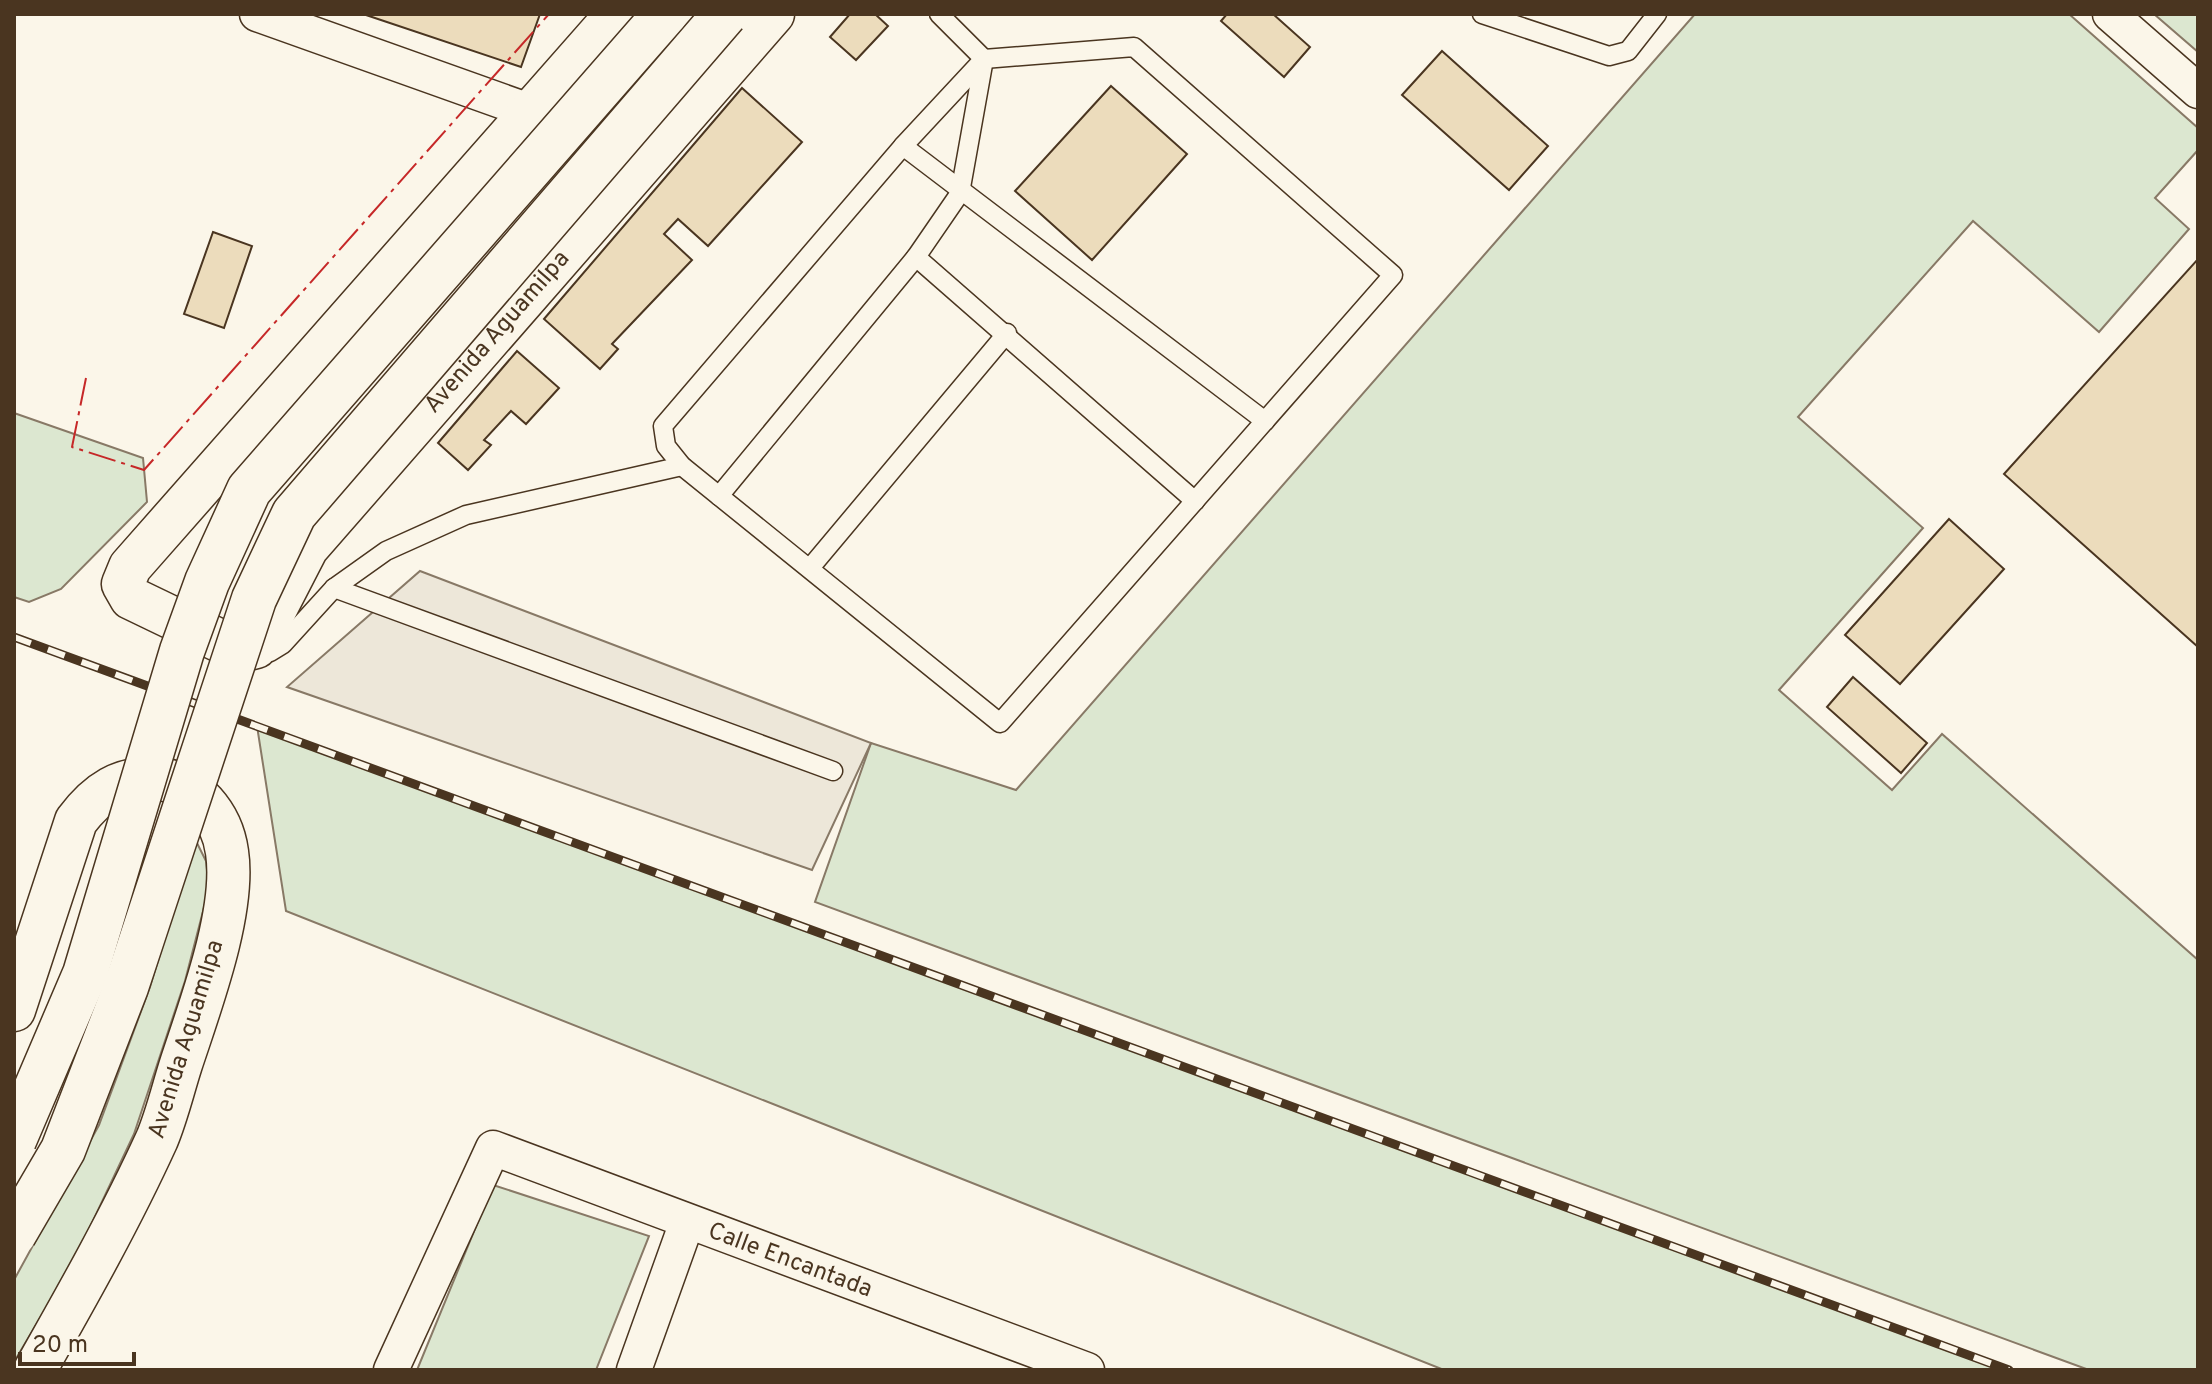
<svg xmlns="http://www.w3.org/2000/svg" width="2212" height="1384" viewBox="0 0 2212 1384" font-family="Overpass,sans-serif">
<rect width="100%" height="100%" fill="#fbf6e9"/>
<g fill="#dce7d0" stroke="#887966" stroke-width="2">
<path d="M1695 14H2069L2198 128V150L2155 198 2189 229 2099 332 1973 221 1798 417 1923 528 1779 690 1892 790 1942 734 2198 960V1370H2089L815 902 871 743 1016 790Z"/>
<path d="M2154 14H2198V52Z"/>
<path d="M14 413 143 458 147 502 61 589 29 602 14 597Z"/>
<path d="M257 726 2001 1370H1444L286 911Z"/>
<path d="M195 839 206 861 209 888 185 981 134 1134 74 1261 14 1362V1280L99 1125 150 987Z"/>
<path d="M493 1185 649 1236 596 1370H417Z"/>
</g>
<path fill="#ede7d9" stroke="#887966" stroke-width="2" d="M420 571 871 743 812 870 287 687Z"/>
<g fill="#ecdcbc" stroke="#4a3520" stroke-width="2">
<path d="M363 14H540L521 67Z"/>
<path d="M850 14H875L888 26 856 60 830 37Z"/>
<path d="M1227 14H1273L1310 47 1284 77 1221 21Z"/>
<path d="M1442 51 1548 146 1509 190 1402 95Z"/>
<path d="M1111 86 1187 154 1092 260 1015 191Z"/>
<path d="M742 88 802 142 708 246 678 219 664 234 692 260 612 344 618 349 600 369 544 319Z"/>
<path d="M213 232 252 246 224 328 184 314Z"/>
<path d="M2198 259V647L2004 474Z"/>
<path d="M517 351 559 388 526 424 511 411 484 440 491 445 468 470 438 443Z"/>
<path d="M1949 519 2004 569 1900 684 1845 635Z"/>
<path d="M1853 677 1927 743 1901 773 1827 707Z"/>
</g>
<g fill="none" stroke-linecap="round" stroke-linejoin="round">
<g stroke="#4a3520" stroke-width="21">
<g id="service">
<path d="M1482 14 1609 56 1628 51 1657 14"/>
<path d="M1134 47 1393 275 1000 723 682 466 666 446 663 426 903 146 984 59Z"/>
<path d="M903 146 1265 421"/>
<path d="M916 257 1195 501"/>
<path d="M719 496 916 257 960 193 984 59 939 14"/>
<path d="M810 568 1007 333"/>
<path d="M334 588 833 771"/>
<path d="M259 648 270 652 283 644 334 588 386 551 466 515 682 466"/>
</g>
</g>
<g stroke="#4a3520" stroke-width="37">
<g id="minor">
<path d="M257 14 532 112"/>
<path d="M2110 14 2198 91"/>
<path id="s1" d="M391 1370 493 1148 1087 1370"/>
<path d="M634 1370 687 1222"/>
</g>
</g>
<g stroke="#4a3520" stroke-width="45">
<g id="tertiary">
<path id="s2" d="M617 14 130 567 123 584 131 598 241 651 256 647 307 548 773 14"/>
<path d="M14 1010 76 821C97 793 121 776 157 779 195 781 222 816 227 852 236 911 200 1006 181 1064 173 1089 167 1115 157 1139 121 1218 78 1294 35 1370"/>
</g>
</g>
<use href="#service" stroke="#fbf6e9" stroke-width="18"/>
<use href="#minor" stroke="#fbf6e9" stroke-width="34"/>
<use href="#tertiary" stroke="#fbf6e9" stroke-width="42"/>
<g stroke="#4a3520" stroke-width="9">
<path id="rail" d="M14 637 2009 1370"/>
</g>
<use href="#rail" stroke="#fbf6e9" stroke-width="6" stroke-dasharray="18" stroke-linecap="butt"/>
<g stroke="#4a3520" stroke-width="47" stroke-linecap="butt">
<g id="primary-bridge">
<path d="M14 1140 85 974 182 651 207 582 249 490 665 14"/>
<path d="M14 1234 63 1150 126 987 254 599 294 514 725 14"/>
</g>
</g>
<use href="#primary-bridge" stroke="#fbf6e9" stroke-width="44"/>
<path stroke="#c62828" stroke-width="2" stroke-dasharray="28 6 4 6" stroke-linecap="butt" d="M86 378 72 447 144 470 549 14"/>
</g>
<g text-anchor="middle" stroke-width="6" stroke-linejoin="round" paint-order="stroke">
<g font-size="24" fill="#4a3520" stroke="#fbf6e9">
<text dy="8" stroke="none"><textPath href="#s2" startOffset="1308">Avenida Aguamilpa</textPath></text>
<text transform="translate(185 1039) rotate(-73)" y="8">Avenida Aguamilpa</text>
<text dy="8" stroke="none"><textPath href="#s1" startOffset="562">Calle Encantada</textPath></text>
</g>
</g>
<rect width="2212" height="1384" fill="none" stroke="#4a3520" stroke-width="32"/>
<path d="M20 1352v12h114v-12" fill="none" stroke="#4a3520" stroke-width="4"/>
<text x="32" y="1352" font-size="24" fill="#4a3520" stroke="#fbf6e9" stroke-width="6" paint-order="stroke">20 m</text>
</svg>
